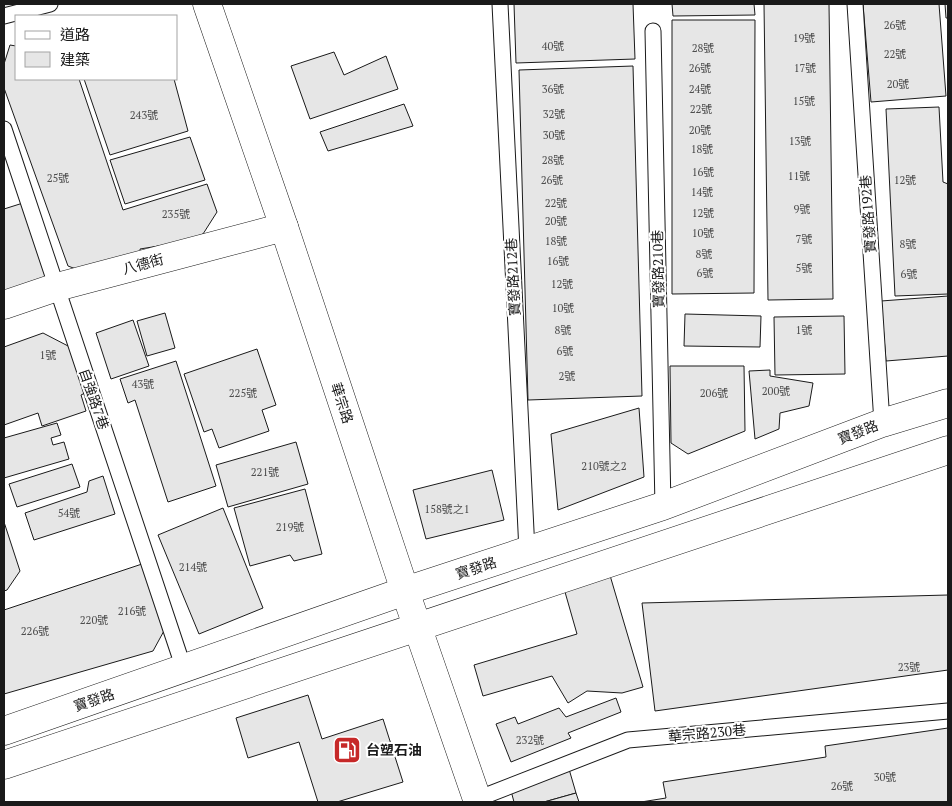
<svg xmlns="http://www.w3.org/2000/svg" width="952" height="806" viewBox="0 0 952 806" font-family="'PT Serif','Noto Sans TC',serif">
<rect width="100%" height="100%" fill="#fff"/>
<g fill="#e6e6e6" stroke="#1a1a1a">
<path d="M4 4H26L4 10Z"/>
<path d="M514 4H633L635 59 516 63Z"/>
<path d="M672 4H754L755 15 673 16Z"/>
<path d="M764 4H829L833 299 768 300Z"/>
<path d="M863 4H939L946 96 871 102Z"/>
<path d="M945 4H948V18H946Z"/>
<path d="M672 20H755L754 293 672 294Z"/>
<path d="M10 45 16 46V79H79L123 210 207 184 217 212 203 234 183 242 140 249 141 258 89 274 68 266 4 88V64Z"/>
<path d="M334 52 344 75 386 56 398 89 310 119 291 66Z"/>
<path d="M633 66 642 396 528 400 519 70Z"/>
<path d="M84 79H174L188 131 110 155Z"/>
<path d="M404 104 413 126 328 151 320 132Z"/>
<path d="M939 107 943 182 948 184V294L895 296 886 109Z"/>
<path d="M190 137 205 180 125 204 110 160Z"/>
<path d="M23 203 51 282 4 298V209Z"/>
<path d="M948 296V356L886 361 881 301Z"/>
<path d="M165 313 175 348 147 356 137 321Z"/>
<path d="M685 314 761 316 760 347 684 346Z"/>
<path d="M844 316 845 374 775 375 774 317Z"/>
<path d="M133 320 149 366 111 379 96 333Z"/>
<path d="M43 333 70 347 85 393 81 395 86 411 42 426 38 413 4 425V347Z"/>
<path d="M257 349 276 405 262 410 269 431 219 448 212 429 204 432 184 374Z"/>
<path d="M176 361 216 486 168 502 135 400 128 403 120 379Z"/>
<path d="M670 366H744L745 431 688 454 671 443Z"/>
<path d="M770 370V376L813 383 809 406 780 413 779 429 755 439 749 371Z"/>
<path d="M639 408 644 477 558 510 551 434Z"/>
<path d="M57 423 61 435 51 438 53 445 64 442 69 459 4 478V438Z"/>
<path d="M296 442 308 484 228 507 216 465Z"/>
<path d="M72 464 80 487 17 507 9 484Z"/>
<path d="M492 470 504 520 426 539 413 490Z"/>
<path d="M103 476 115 514 34 540 25 513 87 492 89 481Z"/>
<path d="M305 489 322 554 294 561 290 555 250 566 234 508Z"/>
<path d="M223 508 263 608 199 634 158 535Z"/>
<path d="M4 522 20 571 7 590 4 591Z"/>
<path d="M142 564 165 629 153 651 4 694V610Z"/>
<path d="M609 572 643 687 622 693 587 691 568 703 552 676 483 696 474 665 577 634 563 585Z"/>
<path d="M948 595V670L655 711 642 603Z"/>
<path d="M308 695 322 739 383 719 403 782 337 802H318L299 742 248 758 236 718Z"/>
<path d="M616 698 621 712 568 733 571 738 511 762 496 724 515 717 518 724 559 708 566 717Z"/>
<path d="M948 728V802H641L666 798 663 782 826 757 825 746Z"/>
<path d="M569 769 576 793 544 802H514L510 787Z"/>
<path d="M576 793 579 802H544Z"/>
</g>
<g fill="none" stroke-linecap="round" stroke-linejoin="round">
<g stroke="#1a1a1a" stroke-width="17">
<g id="lane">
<path d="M500 4 527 551"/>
<path d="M855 4 882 423"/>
<path d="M4 16 50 4"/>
<path d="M653 31 663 506"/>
<path d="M4 129 184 669"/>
<path d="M477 799 628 740 948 711"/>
</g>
</g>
<g stroke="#1a1a1a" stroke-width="29">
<path id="street" d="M4 305 57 287 284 227"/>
</g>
<g stroke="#1a1a1a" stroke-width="29">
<g id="secondary">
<path d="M4 731 405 591 663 506 882 423 948 403"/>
<path d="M4 765 948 450"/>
</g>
</g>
<g stroke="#1a1a1a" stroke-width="29">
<path id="primary" d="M207 4 284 227 405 591 478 802"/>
</g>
<use href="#lane" stroke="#fff" stroke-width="15"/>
<use href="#street" stroke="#fff" stroke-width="28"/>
<use href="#secondary" stroke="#fff" stroke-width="28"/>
<use href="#primary" stroke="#fff" stroke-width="28"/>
</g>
<defs>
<g id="fuel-square" transform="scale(1.4375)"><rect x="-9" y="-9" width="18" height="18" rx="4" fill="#c62828" stroke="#fff"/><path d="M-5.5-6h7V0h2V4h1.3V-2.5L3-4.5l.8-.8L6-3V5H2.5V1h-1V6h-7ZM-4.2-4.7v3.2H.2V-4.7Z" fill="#fff"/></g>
</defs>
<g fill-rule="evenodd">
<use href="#fuel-square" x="347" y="750"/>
</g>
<g text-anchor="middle" stroke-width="4" stroke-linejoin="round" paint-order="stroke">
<g font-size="11" fill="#4d4d4d">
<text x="895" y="29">26號</text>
<text x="804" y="42">19號</text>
<text x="553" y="50">40號</text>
<text x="703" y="52">28號</text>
<text x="895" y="58">22號</text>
<text x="700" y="72">26號</text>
<text x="805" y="72">17號</text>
<text x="898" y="88">20號</text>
<text x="553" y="93">36號</text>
<text x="700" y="93">24號</text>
<text x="804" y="105">15號</text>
<text x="701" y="113">22號</text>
<text x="554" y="118">32號</text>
<text x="144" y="119">243號</text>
<text x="700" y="134">20號</text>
<text x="554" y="139">30號</text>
<text x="800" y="145">13號</text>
<text x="702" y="153">18號</text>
<text x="553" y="164">28號</text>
<text x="703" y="176">16號</text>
<text x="799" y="180">11號</text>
<text x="58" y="182">25號</text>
<text x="552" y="184">26號</text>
<text x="905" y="184">12號</text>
<text x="702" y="196">14號</text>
<text x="556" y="207">22號</text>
<text x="802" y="213">9號</text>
<text x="703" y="217">12號</text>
<text x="176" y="218">235號</text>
<text x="556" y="225">20號</text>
<text x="703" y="237">10號</text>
<text x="804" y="243">7號</text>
<text x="556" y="245">18號</text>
<text x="908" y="248">8號</text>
<text x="704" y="258">8號</text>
<text x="558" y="265">16號</text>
<text x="804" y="272">5號</text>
<text x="705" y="277">6號</text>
<text x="909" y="278">6號</text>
<text x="562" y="288">12號</text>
<text x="563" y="312">10號</text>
<text x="563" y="334">8號</text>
<text x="804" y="334">1號</text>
<text x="565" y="355">6號</text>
<text x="48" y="359">1號</text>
<text x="567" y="380">2號</text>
<text x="143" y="388">43號</text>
<text x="776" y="395">200號</text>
<text x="243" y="397">225號</text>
<text x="714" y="397">206號</text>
<text x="604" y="470">210號之2</text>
<text x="265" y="476">221號</text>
<text x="447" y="513">158號之1</text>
<text x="69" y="517">54號</text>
<text x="290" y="531">219號</text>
<text x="193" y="571">214號</text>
<text x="132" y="615">216號</text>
<text x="94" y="624">220號</text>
<text x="35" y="635">226號</text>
<text x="909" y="671">23號</text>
<text x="530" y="744">232號</text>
<text x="885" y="781">30號</text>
<text x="842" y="790">26號</text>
</g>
<g font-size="14" fill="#1a1a1a" stroke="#fff">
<text transform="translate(868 214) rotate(-94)" y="5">寶發路192巷</text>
<text transform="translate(143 264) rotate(-15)" y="5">八德街</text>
<text transform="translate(658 269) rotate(-91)" y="5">寶發路210巷</text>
<text transform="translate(513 277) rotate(-93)" y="5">寶發路212巷</text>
<text transform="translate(94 399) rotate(71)" y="5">自強路7巷</text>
<text transform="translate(342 403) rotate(72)" y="5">華宗路</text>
<text transform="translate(858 432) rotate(-21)" y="5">寶發路</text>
<text transform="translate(476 568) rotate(-18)" y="5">寶發路</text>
<text transform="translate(94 700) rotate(-19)" y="5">寶發路</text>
<text transform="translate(707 733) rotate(-5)" y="5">華宗路230巷</text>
</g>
<g font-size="14" font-weight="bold" fill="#1a1a1a" stroke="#fff" text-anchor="start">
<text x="366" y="755">台塑石油</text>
</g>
</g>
<rect width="952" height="806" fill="none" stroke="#1a1a1a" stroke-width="10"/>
<rect x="15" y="15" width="162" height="65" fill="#ffffff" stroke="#a3a3a3"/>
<rect x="25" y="31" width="25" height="8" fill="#ffffff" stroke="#a3a3a3"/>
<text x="60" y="40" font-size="15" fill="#1a1a1a">道路</text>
<rect x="25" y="52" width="25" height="15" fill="#e6e6e6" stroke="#a3a3a3"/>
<text x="60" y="65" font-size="15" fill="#1a1a1a">建築</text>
</svg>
